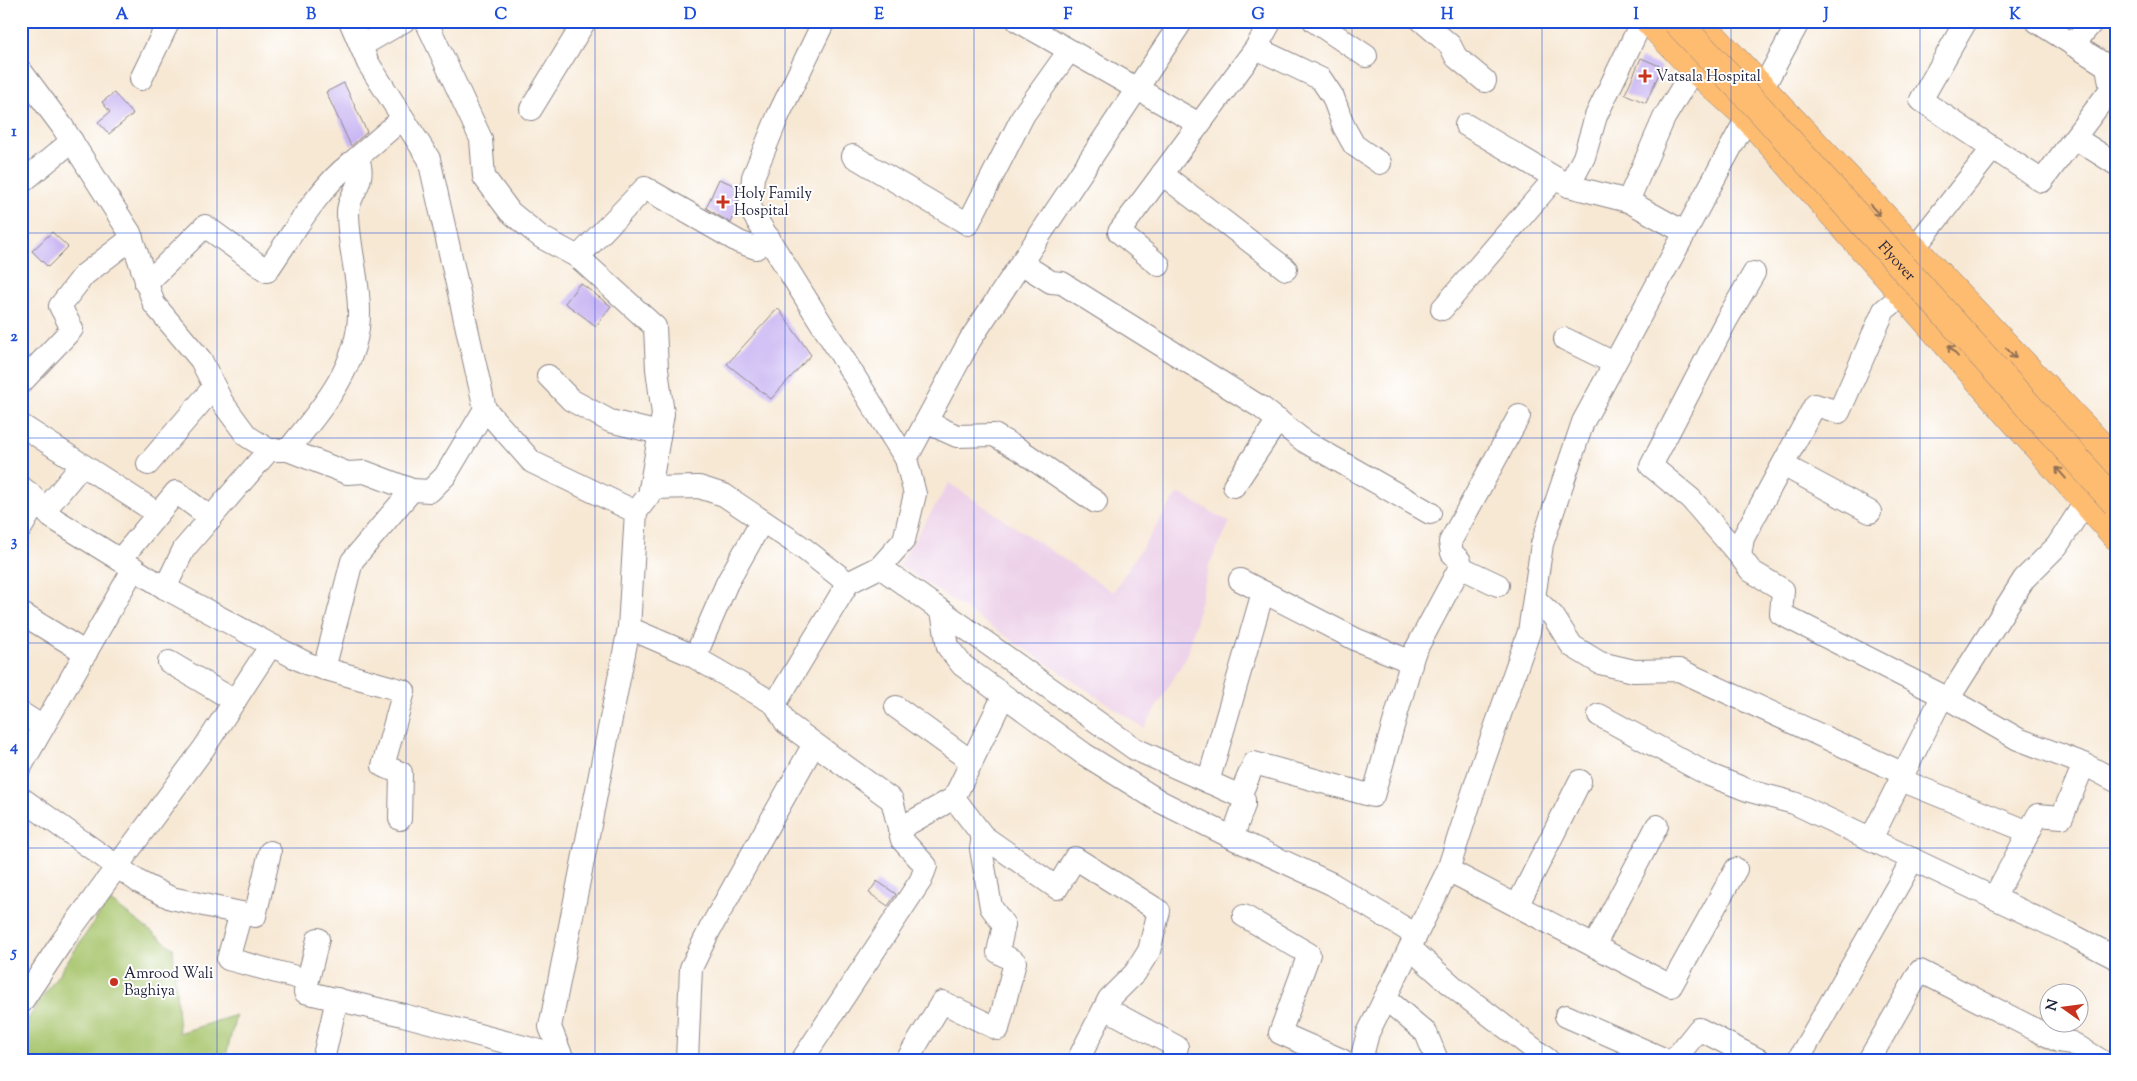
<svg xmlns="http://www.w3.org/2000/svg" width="2137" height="1081" viewBox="0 0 2137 1081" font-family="'Sorts Mill Goudy',serif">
<rect width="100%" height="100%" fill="#fff"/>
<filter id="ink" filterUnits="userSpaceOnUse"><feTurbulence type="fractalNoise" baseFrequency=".02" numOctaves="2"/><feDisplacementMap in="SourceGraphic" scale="10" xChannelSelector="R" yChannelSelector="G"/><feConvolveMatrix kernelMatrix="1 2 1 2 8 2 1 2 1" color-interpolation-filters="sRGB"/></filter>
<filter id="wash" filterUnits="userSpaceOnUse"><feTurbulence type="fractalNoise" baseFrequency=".0096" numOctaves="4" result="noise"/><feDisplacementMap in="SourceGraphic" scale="20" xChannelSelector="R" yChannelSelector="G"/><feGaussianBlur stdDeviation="1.12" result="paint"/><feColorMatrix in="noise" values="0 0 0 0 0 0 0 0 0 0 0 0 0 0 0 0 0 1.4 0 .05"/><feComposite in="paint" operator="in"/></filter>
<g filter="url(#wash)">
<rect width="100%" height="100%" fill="#f7e8d4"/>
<path fill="#edd1e9" d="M949 483 1113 592 1178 493 1230 522 1209 565 1188 654 1144 728 899 565Z"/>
<path fill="#a6c46b" stroke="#647353" d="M109 900 173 948 179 1033 236 1015 225 1060H21V1029Z"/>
<g id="blocks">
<g fill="#c9b6f3">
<path d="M1641 58 1662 67 1646 103 1625 94Z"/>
<path d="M344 83 367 132 351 146 326 92Z"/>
<path d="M114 93 133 114 109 134 98 122 110 112 102 102Z"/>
<path d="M719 179 739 187 737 209 731 223 706 208Z"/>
<path d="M52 232 68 247 48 267 32 251Z"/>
<path d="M580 283 611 306 596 326 565 303Z"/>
<path d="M778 308 811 355 771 399 727 364Z"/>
<path d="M877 881 896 894 888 906 869 893Z"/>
</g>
</g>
</g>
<g filter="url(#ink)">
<use href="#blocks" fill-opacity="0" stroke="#8c8588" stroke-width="1"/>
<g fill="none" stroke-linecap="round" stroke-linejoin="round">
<g stroke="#8c8588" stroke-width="24">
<g id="minor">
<path d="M350 21 368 63 429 159 485 409 532 462 636 512 629 628 550 1027 563 1060"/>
<path d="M426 21 481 139 484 177 510 212 541 237 578 257"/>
<path d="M1018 21 1199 124"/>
<path d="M1314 21 1366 56"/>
<path d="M1422 21 1450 45 1456 57 1485 81"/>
<path d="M1966 21 1921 100 2042 181 2111 89 2107 66 2036 21"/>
<path d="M2073 45 2093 21"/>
<path d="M361 46 404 21"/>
<path d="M1256 48 1321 79 1333 97 1344 127 1354 145 1380 163"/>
<path d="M21 71 62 126 130 233 154 304 201 360 222 402 247 436 269 450H288L347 473 365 472 412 490 430 491 445 476 485 409"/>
<path d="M141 79 169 21"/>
<path d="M531 109 585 21"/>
<path d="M1466 125 1569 186 1628 201 1684 232"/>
<path d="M2075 138 2116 164"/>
<path d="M853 156 968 224 1024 114 1069 51"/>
<path d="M350 164 403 118"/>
<path d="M1162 174 1286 269"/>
<path d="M21 183 72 141"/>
<path d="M1569 186 1584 157 1596 116 1642 21"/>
<path d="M1628 201 1664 118 1694 68"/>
<path d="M1904 261 1993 148"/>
<path d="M1021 263 1051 282 1062 283 1262 408 1304 441 1430 513"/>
<path d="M1159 265 1119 232 1256 48 1271 21"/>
<path d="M146 284 205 226 267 271C290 238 319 187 350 164L360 166C364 184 348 196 348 212 348 245 359 278 359 311 360 365 321 410 288 450"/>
<path d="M1904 294 1884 310 1839 412 1815 405 1743 538 1740 556 1751 571 1783 590 1781 614 1947 698 2018 739 2084 764 2116 781"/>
<path d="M1442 309 1555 178"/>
<path d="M1565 339 1614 363"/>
<path d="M548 376 571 400 610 421 659 433"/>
<path d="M21 383 72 329 60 306 84 275 132 238"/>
<path d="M926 422 957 436 994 435 1020 450 1096 502"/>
<path d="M21 425 157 513"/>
<path d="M906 459 970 340 1182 21"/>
<path d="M148 464 214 387"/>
<path d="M1783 465 1870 512"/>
<path d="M1234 486 1278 420"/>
<path d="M21 487 29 493 51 517 165 588 271 645 308 664 404 691 383 766 401 773 400 819"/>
<path d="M650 488 699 487 724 495 803 548 848 583"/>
<path d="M45 510 82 465"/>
<path d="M636 512 649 495 663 414 657 369 655 327 578 257 645 188 739 242 756 248 769 238"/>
<path d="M21 528 37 501"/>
<path d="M1740 556 1691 499 1651 466 1726 321 1754 273"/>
<path d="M120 560 176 492 211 518"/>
<path d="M880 567 1135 749 1240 796 1244 800V805L1234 833 1235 839 1332 884 1416 935"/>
<path d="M1240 580 1357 640 1402 658 1411 665"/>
<path d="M1498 585 1460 567V561L1452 553 1450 542 1519 416"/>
<path d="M165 588 184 549 269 450"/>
<path d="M1534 598 1553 616 1572 646 1600 663 1634 671 1679 670 1904 774"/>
<path d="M942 611 948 647 962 665 1084 754 1161 802 1235 839"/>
<path d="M21 613 86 653"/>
<path d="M629 628 689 654 775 704 848 583 880 567 904 540 915 494 906 459 750 209 753 177 778 116 824 21"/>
<path d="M695 657 727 583 762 521"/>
<path d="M169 662 235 701"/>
<path d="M324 669 352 561 412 490"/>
<path d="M775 704 786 723 892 800 902 840 926 866 921 880 802 1060"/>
<path d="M896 707 972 762"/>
<path d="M21 713 43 727"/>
<path d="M1599 715 1707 774 1750 791 1794 803 2068 933 2116 958"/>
<path d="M21 766 134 568"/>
<path d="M1901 780 2029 832"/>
<path d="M1208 782 1263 592"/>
<path d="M1240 796 1254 763 1373 796 1414 653 1460 567"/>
<path d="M21 798 139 882 171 898 255 916 270 852"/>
<path d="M954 798 983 836 1057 888 1075 858 1159 911 1149 951 1135 973 1109 999 1078 1060"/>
<path d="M899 829 954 798 1000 703"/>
<path d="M1871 839 1938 705 1952 693 2024 579 2057 546 2086 501 2116 480"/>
<path d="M1448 870 1671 986 1736 869"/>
<path d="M1994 898 2038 815 2062 817 2084 764"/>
<path d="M1517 906 1580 781"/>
<path d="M241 913 228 959 307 980"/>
<path d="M1244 916 1309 954 1280 1033 1342 1060"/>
<path d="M318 939 305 992 403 1015 562 1057"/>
<path d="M1594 946 1657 826"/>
<path d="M1410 948 1456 989 1548 1060"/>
<path d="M1385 998 1426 1033 1437 1060"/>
<path d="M21 1003 63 940 204 748 271 645"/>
<path d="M1105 1008 1177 1047 1172 1060"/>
<path d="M1566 1016 1666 1060"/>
<path d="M323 1060 337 999"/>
<path d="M687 1060 691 968 710 929 814 744"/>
<path d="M907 1060 942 1002 998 1029 1015 962 998 952 1004 925 991 907 981 849 983 836"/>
<path d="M1361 1060 1368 1033 1448 870 1480 771 1529 632 1542 544 1583 422 1799 21"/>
<path d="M1674 1060 1699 1029 1759 1060"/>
<path d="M1798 1060 1913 859"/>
<path d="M1869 1060 1920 971 2058 1041 2072 1043 2100 1060"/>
</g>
</g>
<g stroke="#8c8588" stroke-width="29">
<g id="major">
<path d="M1649 21 1694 68 1747 116 2116 536"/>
<path d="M1698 21 2116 462"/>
</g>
</g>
<use href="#minor" stroke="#fff" stroke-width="22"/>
<use href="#major" stroke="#febc70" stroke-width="28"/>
<g stroke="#8c8588" stroke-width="29" stroke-linecap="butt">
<g id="major-bridge">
<path id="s1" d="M1676 21 1760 109 2116 503"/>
</g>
</g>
<use href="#major-bridge" stroke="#febc70" stroke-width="28"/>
</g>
<defs><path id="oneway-shaft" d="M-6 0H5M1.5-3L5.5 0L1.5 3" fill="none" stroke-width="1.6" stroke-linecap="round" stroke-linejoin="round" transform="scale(1.25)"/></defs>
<g stroke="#906f56">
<use href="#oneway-shaft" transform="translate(1875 210) rotate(47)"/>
<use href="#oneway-shaft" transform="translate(1953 351) rotate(-131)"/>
<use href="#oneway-shaft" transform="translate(2011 353) rotate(46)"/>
<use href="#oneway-shaft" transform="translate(2061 473) rotate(-131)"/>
</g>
</g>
<path fill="none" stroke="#1d4ed8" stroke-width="1" stroke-opacity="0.55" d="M217 21V1060M406 21V1060M595 21V1060M785 21V1060M974 21V1060M1163 21V1060M1352 21V1060M1542 21V1060M1731 21V1060M1920 21V1060M21 233H2116M21 438H2116M21 643H2116M21 848H2116"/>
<g fill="#c8321e" stroke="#fff" stroke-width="2">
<path d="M1642.5 68.5h5v5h5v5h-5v5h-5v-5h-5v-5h5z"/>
<path d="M720.5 194.5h5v5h5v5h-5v5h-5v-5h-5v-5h5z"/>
<circle cx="114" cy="982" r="5"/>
</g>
<g text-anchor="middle" stroke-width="4" stroke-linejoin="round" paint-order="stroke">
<g font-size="15" fill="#22223b" stroke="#fff" text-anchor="start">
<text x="1656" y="81">Vatsala Hospital</text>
<text x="734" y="198">Holy Family<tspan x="734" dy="17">Hospital</tspan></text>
<text x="124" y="978">Amrood Wali<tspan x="124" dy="17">Baghiya</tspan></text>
</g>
<g font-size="15" fill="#22223b" stroke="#fff">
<text dy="5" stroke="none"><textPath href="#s1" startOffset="326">Flyover</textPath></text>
</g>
</g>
<rect width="2137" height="1081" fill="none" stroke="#fff" stroke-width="55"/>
<g transform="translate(2064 1008) rotate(284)"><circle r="24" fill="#ffffff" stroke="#a7a7b1"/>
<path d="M0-4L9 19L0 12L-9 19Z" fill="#c8321e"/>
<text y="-8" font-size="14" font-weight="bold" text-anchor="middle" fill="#22223b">N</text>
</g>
<rect x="28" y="28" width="2082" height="1026" fill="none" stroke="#1d4ed8" stroke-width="2"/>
<g font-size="16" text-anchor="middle" font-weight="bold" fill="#1d4ed8">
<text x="122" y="19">A</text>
<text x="311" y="19">B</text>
<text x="501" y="19">C</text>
<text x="690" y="19">D</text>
<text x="879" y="19">E</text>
<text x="1068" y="19">F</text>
<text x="1258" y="19">G</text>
<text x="1447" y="19">H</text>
<text x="1636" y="19">I</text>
<text x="1826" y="19">J</text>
<text x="2015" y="19">K</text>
<text x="14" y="136">1</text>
<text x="14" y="341">2</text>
<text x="14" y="546">3</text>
<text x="14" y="751">4</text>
<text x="14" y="957">5</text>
</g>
</svg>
